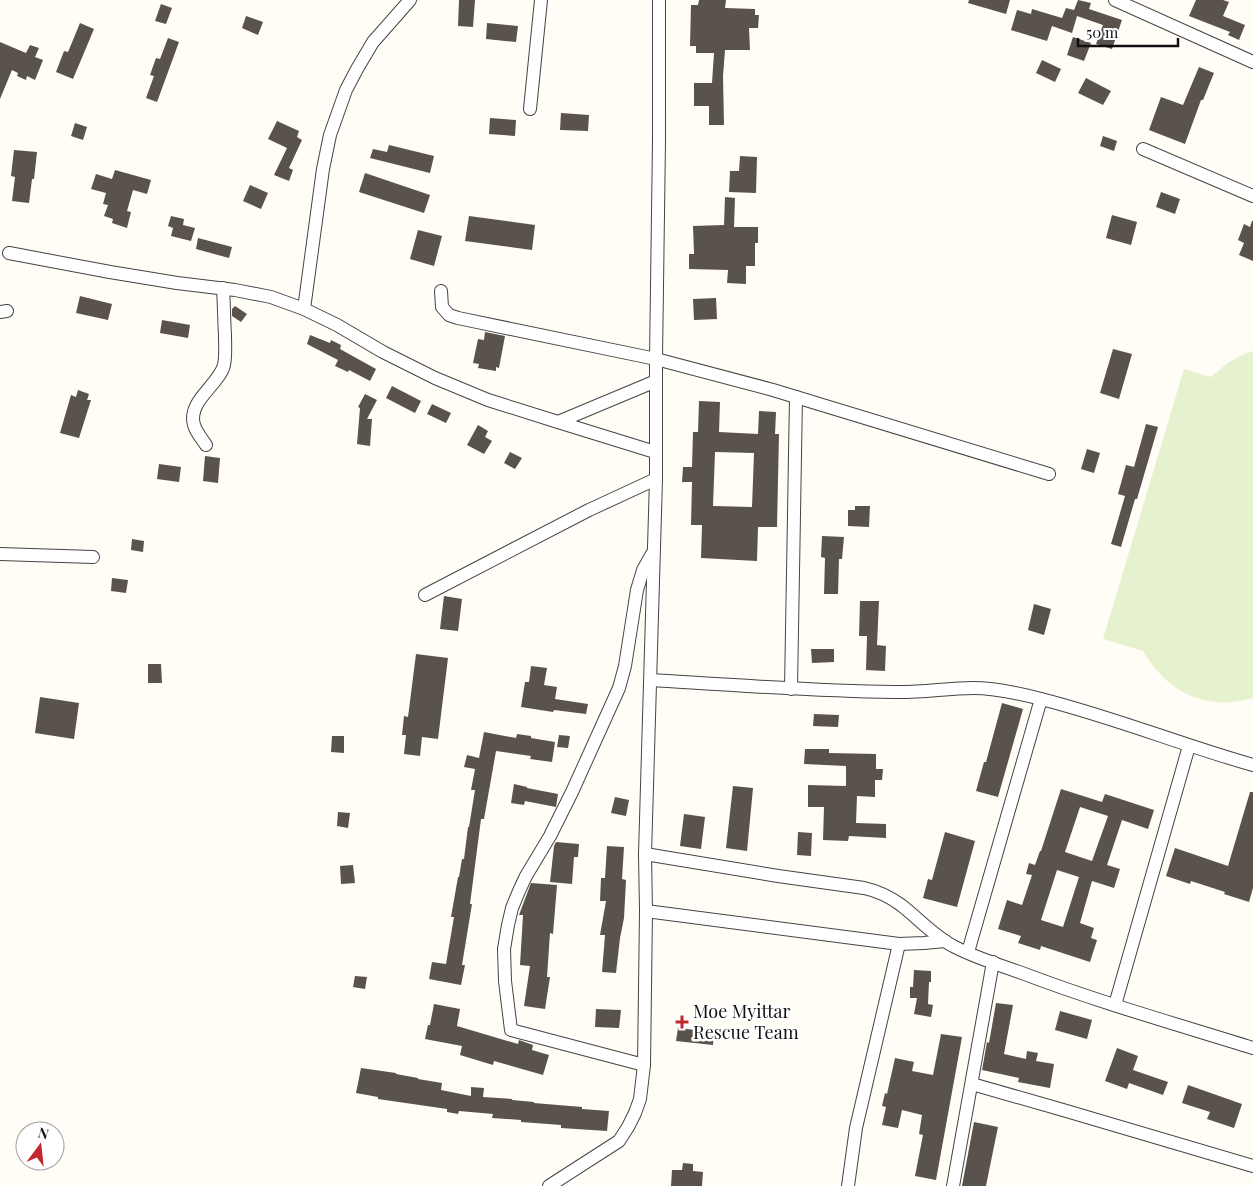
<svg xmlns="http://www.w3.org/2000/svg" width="1253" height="1186" viewBox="0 0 1253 1186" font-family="'Playfair Display',serif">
<rect width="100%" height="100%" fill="#fffdf5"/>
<path fill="#e6f2cf" d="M1253 351V698C1206 712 1167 692 1143 651L1103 639 1184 369 1211 377C1223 366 1236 356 1253 351Z"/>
<g fill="#5a524d" fill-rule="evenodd">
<path d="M459 0H475L473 27 458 26Z"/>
<path d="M699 0H726L725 8 755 9V15H759L758 28H749L750 50H725L723 76 724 125H709V106H694V83H712L714 53H696V46H690L691 5H698Z"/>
<path d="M969 0H1010L1006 14 968 3Z"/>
<path d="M1078 0 1091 3 1089 9 1122 20 1112 49 1096 44 1103 25 1077 16 1072 33 1052 26 1047 41 1011 30 1017 10 1031 14 1032 9 1062 18 1066 8 1074 10Z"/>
<path d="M1196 0H1223L1229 2 1223 16 1245 25 1239 40 1228 35 1230 32 1189 16Z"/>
<path d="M161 4 172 8 166 24 155 21Z"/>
<path d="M246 16 263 22 258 35 242 28Z"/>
<path d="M80 23 94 29 73 79 56 72 64 51 68 52Z"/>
<path d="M487 23 518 26 516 42 486 39Z"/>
<path d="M1073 37 1091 43 1084 61 1067 55Z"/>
<path d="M168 38 179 42 157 102 146 98 154 76 150 75 156 58 160 59Z"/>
<path d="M0 42 26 53 30 45 39 48 35 57 43 60 35 80 27 76 26 80 17 76 18 73 12 70 0 99Z"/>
<path d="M1042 60 1061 69 1055 82 1036 73Z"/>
<path d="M1199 67 1214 73 1203 100H1201L1185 144 1149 130 1161 97 1183 105Z"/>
<path d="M1086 78 1111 91 1103 105 1078 93Z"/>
<path d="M561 113 589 115 588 131 560 130Z"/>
<path d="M490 118 516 120 515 136 489 134Z"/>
<path d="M277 121 299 131 297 137 302 140 289 168 293 170 289 181 274 175 287 148 268 139Z"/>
<path d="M75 123 87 127 83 140 71 136Z"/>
<path d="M1103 136 1117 141 1114 151 1100 146Z"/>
<path d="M389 145 434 156 430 173 370 158 373 149 387 152Z"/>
<path d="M14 150 37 152 34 179H32L29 203 12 201 15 177 11 176Z"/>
<path d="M740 156 757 157 756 193 729 192 730 171H739Z"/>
<path d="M115 170 151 180 147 194 133 190 127 211 131 212 127 228 112 223 113 219 104 216 108 205 103 204 106 193 91 189 96 174 112 179Z"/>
<path d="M365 173 430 195 424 213 359 192Z"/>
<path d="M250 185 268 193 261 209 243 201Z"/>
<path d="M1161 192 1180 199 1175 214 1156 207Z"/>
<path d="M725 197 735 198 734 227H758V243H755V266H746V284L727 283 728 270 689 269V254H694L693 226 724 225Z"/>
<path d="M1112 215 1137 222 1131 245 1106 238Z"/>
<path d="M171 216 184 219 183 225 195 228 191 241 171 236 173 228 168 226Z"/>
<path d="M469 216 535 225 532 250 465 241Z"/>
<path d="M1252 221H1253V261L1239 255 1244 243 1238 240 1244 224 1250 227Z"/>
<path d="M418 230 442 236 434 266 410 259Z"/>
<path d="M198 238 232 247 229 258 196 249Z"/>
<path d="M80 296 112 304 108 320 76 313Z"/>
<path d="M716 298 717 319 694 320 693 299Z"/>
<path d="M235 306 247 314 241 322 232 316V309Z"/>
<path d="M162 320 190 325 188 338 160 333Z"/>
<path d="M485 332 505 336 499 368 496 367V371L478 368 479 364 473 363 478 339 484 340Z"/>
<path d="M310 335 330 343 331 340 341 345 340 349 376 369 370 381 349 370 348 372 335 366 338 360 307 344Z"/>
<path d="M1113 349 1132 354 1119 399 1100 393Z"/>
<path d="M392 386 421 401 415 413 386 398Z"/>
<path d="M78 390 89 394 87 400H91L79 438 60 433 71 395 76 397Z"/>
<path d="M365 394 377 400 367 419H372L370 446 357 444 360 408 358 407Z"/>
<path d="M699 401 720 402 719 432 758 434 759 411 776 412 775 434H779L777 527H758L757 561 701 558 702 525H691L692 482H682L683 467H692L693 432H698ZM715 452 754 453 752 507 713 506Z"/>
<path d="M432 404 451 413 446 423 427 414Z"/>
<path d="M1146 424 1158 427 1137 499H1135L1121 547 1111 544 1125 496 1118 494 1126 465 1134 467Z"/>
<path d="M478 425 488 431 485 437 492 441 484 454 467 445Z"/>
<path d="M1087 449 1100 453 1094 473 1081 469Z"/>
<path d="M510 452 522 458 515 469 504 463Z"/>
<path d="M205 456 220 458 218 483 203 481Z"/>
<path d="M159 464 181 467 179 482 157 479Z"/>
<path d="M855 506H870L869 527 848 526V510H855Z"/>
<path d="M822 536 844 537 842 559H839L838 594H824L825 558 821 557Z"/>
<path d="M132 539 144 541 143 552 131 550Z"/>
<path d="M112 578 128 580 126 593 111 591Z"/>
<path d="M444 596 462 599 458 631 440 629Z"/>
<path d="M860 601H879L877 645 886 646 885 671 866 670 867 636H859Z"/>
<path d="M1034 604 1051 609 1044 635 1028 630Z"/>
<path d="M811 649H834V662L812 663Z"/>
<path d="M416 654 448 658 438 739 422 737 420 756 404 754 406 735H402L404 716 408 717Z"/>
<path d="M148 664H161L162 683H148Z"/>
<path d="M531 666 547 668 544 685 557 687 555 699 588 704 586 714 554 710 553 712 521 707 525 682H529Z"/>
<path d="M40 697 79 703 74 739 35 733Z"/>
<path d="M1002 703 1023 709 998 797 976 791 984 762H986Z"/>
<path d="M814 714 839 715 838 727 813 726Z"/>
<path d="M484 732 516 738 517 734 531 736V738L555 742 552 762 530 759 531 756 496 751 484 819H481L470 904H472L462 965H465L461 985 429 979 432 962 446 964 454 917H451L458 877H459L462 859H464L468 827H469L475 790H471L475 769 464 767 467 755 479 758Z"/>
<path d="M559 735 570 736 568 748 557 747Z"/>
<path d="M332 736H344V753L331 752Z"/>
<path d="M805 749H829V753L876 754V769H883L882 780H875V797L857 796 856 823 886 824V838L849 836 848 841 823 840 824 807H808V785L846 786V766L804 764Z"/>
<path d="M514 784 527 787V788L558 794 556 807 525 801 524 805 511 803Z"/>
<path d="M733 786 753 788 747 851 726 848Z"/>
<path d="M1061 789 1102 802 1105 794 1154 810 1148 829 1122 820 1107 865 1120 869 1114 888 1092 881 1080 923 1094 928 1091 938 1097 940 1090 962 1041 946 1040 950 1018 943 1021 936 998 929 1007 900 1022 905 1032 875 1026 874 1029 863 1035 865 1040 851H1041ZM1080 807 1108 816 1092 861 1065 852ZM1057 870 1079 877 1063 927 1041 920Z"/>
<path d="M1250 792H1253V888L1249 902 1224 894 1225 892 1191 881 1190 884 1166 876 1175 848 1228 866Z"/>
<path d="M615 797 629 800 626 816 611 813Z"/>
<path d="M338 812 350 813 348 828 337 826Z"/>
<path d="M684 814 705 817 701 849 680 846Z"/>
<path d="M798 832 812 833 811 856 797 855Z"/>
<path d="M945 832 975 841 957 907 923 898 928 879 932 880Z"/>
<path d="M556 842 579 844 578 857H574L572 884 550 882 554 846Z"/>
<path d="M607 846 624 847 622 879 626 880 624 918 620 938 616 973 602 972 605 935H600L606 901H600L601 878H605Z"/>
<path d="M353 865 355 883 341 884 340 866Z"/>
<path d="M531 883 557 885 553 934 550 933 547 977H550L545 1009 524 1006 530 966 520 965 523 915H519Z"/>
<path d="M914 970 931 971V982H929L928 1004 933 1005 931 1017 914 1014 917 998H910V987H913Z"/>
<path d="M355 976 367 977 365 989 353 987Z"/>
<path d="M996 1003 1013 1005 1004 1054 1026 1059 1027 1051 1038 1053 1036 1061 1054 1064 1050 1088 1018 1082 1019 1078 982 1070 987 1042 989 1043Z"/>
<path d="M434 1004 460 1009 457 1026 518 1044 519 1040 533 1045 532 1050 549 1055 543 1075 494 1061 493 1065 460 1055 462 1046 425 1039 428 1025H430Z"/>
<path d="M596 1009 621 1010 619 1028 595 1027Z"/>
<path d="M1060 1011 1092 1020 1087 1039 1055 1030Z"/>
<path d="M678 1028 714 1032 713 1045 676 1041Z"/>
<path d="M941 1034 962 1037 936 1180 915 1176 923 1135 919 1134 922 1115 902 1110 898 1128 882 1125 886 1107 882 1106 885 1093 887 1094 895 1058 914 1062 912 1071 933 1075Z"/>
<path d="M1117 1048 1138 1056 1133 1070 1168 1082 1163 1095 1129 1083 1127 1089 1105 1081Z"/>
<path d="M361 1068 396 1073V1074L418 1078V1079L442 1083 441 1090 471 1096V1087L484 1088 483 1097 512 1099V1100L534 1102V1103L582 1107V1109L609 1111 607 1131 561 1128V1125L521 1122V1120L492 1118 493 1114 459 1111 458 1114 447 1112V1109L378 1099V1097L356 1093Z"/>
<path d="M1188 1085 1242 1104 1234 1128 1207 1119 1210 1112 1182 1103Z"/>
<path d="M974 1122 998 1127 990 1166 986 1186H962Z"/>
<path d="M683 1163 693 1164V1171L703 1172 702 1186H671L672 1170H682Z"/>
</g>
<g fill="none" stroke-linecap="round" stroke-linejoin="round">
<g stroke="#444" stroke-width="14">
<g id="minor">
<path d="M1115 0 1253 62"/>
<path d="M530 109 541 0"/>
<path d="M1143 149 1253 196"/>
<path d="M9 253 110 272 177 283 235 290 271 297 304 309 337 325 383 352 435 378 488 400 558 422"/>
<path d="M441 291 442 307 449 315 458 318 656 359 773 390 1049 474"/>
<path d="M304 309 323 169 330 135 346 90 357 69 373 42 410 0"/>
<path d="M0 312 7 311"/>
<path d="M206 445C202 439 196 432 194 425 187 401 219 385 224 365 226 356 225 344 225 335 224 319 224 304 223 288"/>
<path d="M655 452 558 422 656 381"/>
<path d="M0 554 93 557"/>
<path d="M425 595 589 510 656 479"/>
<path d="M651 680C732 685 813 691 894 692 921 693 947 688 973 688 996 688 1018 693 1041 699"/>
<path d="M791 689 796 397"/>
<path d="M645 854 778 876 864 888C878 891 890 897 901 905 919 919 935 937 955 947 976 958 1000 965 1022 973 1098 1002 1176 1024 1253 1048"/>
<path d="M646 911 899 944 924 943 945 941"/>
<path d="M968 952 1041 699C1113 717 1182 745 1253 765"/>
<path d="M1115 1005 1189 746"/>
<path d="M644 1065 511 1030 505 981 504 949 508 925 512 908 519 891 526 876 550 836 572 792 619 688 625 666 637 590 643 570 652 554"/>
<path d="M972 1084 1063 1110 1253 1166"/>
<path d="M549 1186 619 1141 628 1127 635 1113 640 1099 644 1065 646 911 645 854 656 479V359L659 141V0"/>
<path d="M848 1186 856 1128 899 944"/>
<path d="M953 1186 993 962"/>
</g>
</g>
<use href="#minor" stroke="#fff" stroke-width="12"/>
</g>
<path fill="#c4262e" stroke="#fff" stroke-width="2" d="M679.5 1014.5h5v5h5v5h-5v5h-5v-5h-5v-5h5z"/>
<g text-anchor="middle" stroke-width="5" stroke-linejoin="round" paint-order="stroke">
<g font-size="18" fill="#111" stroke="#fff" text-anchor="start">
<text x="693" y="1018">Moe Myittar<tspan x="693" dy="21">Rescue Team</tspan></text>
</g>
</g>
<g transform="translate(40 1146) rotate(15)"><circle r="24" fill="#ffffff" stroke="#a0a0a0"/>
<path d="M0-4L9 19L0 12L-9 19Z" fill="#c4262e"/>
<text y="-8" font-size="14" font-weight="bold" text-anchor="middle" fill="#111111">N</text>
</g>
<path d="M1078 38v8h100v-8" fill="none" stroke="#111111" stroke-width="2.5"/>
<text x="1086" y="38" font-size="15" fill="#111111" stroke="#ffffff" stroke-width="4" paint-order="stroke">50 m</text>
</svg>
